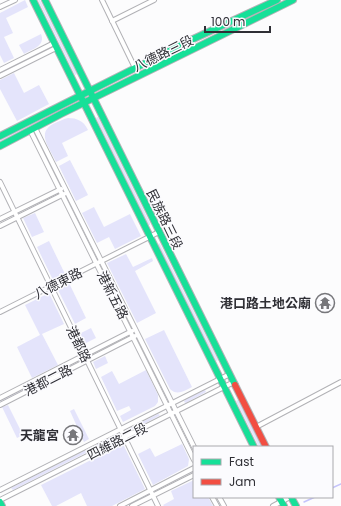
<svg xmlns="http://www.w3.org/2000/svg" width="341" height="506" viewBox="0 0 341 506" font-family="Poppins,'Noto Sans TC',sans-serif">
<rect width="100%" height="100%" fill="#fcfcfd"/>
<g fill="#e4e4fb">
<path d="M25 0 28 7 6 18 13 33 4 37 14 58 4 63 0 55V13Z"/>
<path d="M38 0H40L77 74 75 75Z"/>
<path d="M41 34C46 46 32 49 24 54L19 45Z"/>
<path d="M14 73 24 93 39 85 49 104 17 121 0 89V80Z"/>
<path d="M65 106 66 108 0 142V140Z"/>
<path d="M98 117 150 223V225H148L96 118Z"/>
<path d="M68 118C77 118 84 121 88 130L62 143 68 156 56 162C50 148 36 133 53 124 58 122 63 119 68 118Z"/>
<path d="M70 160 88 195 76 201 59 166Z"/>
<path d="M94 207 104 227 130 214 141 236 115 249 109 237 97 243 82 213Z"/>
<path d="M35 213 44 232 32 237 23 218Z"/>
<path d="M49 241 65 274 53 280 37 247Z"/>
<path d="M159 243 160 244 218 360 216 361 158 245Z"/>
<path d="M126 254 133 267 152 258 153 261 135 271 156 313 137 323 107 263Z"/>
<path d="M69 283 86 318 75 324 57 288Z"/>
<path d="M49 293 64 324 42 334 58 365 32 378 17 347 40 335 25 305Z"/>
<path d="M91 328 96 338 84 344 79 334Z"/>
<path d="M164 330 192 387C184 391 177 396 170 389L145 339Z"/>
<path d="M105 356 108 363 96 369 93 362Z"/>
<path d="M79 361 78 362 0 402V401Z"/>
<path d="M146 370 158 395V402L155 406 123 422 120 416 131 410 129 406 117 411 101 377 112 371 119 384Z"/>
<path d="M205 390 206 392 186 403 184 402 185 400Z"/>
<path d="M238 400 262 447H259L236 401Z"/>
<path d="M8 405 23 435 17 438 2 407Z"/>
<path d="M74 409 89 439 84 442 70 411Z"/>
<path d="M158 414 160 415 159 416 132 430 130 429V428Z"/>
<path d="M114 436H115V438L13 490 11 488Z"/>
<path d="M123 444 145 489 112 506H87L81 493 56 506H52L41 485Z"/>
<path d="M182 444 189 459 188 466 153 485 138 454 150 448 155 457Z"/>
<path d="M194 480V497H208L213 506H164L163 505 174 499 171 491Z"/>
</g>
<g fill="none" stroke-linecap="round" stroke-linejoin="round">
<g stroke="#c4c3fb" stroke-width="1.5">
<path d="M332 488 341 484"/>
<path d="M304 502 315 497"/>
</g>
<g stroke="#b2b2b6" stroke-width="6">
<g id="street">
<path d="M102 0 135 68"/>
<path d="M0 7 15 0"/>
<path d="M112 21 154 0"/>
<path d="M0 70 54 43"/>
<path d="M0 76 56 48"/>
<path d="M35 128 194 447"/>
<path d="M30 130 194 460"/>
<path d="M0 182 158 506"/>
<path d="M0 219 61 189"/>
<path d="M0 226 64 194"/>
<path d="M0 312 159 232"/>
<path d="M0 398 132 331"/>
<path d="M0 405 135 336"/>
<path d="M256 427 341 382"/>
<path d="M0 490 230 374"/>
<path d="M212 497 217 506"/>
<path d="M219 497 224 506"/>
<path d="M0 500 234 382"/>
<path d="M120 506 194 468"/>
<path d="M132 506 194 475"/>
<path d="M273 506 290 497"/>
</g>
</g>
<g stroke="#b2b2b6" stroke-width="8">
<g id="fast">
<path d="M33 0 254 447"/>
<path d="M45 0 235 385"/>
<path d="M0 136 191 40 277 0"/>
<path d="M0 146 61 114 293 0"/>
<path d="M279 497 284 506"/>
<path d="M291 497 296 506"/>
<path d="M0 502 2 506"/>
</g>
</g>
<g stroke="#b2b2b6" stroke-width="8">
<path id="jam" d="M235 385 266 447"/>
</g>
<use href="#street" stroke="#fff" stroke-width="4"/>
<use href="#fast" stroke="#16e098" stroke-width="6"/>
<use href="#jam" stroke="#f24e42" stroke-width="6"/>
</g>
<defs>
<g id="temple-ring" transform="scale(1)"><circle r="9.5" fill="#fbfbfe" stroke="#77777b" stroke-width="1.5"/><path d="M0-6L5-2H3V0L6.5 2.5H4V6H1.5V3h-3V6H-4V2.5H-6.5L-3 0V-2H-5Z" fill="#77777b"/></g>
</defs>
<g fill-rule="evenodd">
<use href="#temple-ring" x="325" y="303"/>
<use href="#temple-ring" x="73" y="435"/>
</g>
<g text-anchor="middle" stroke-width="3" stroke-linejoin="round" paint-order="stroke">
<g font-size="13" fill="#2f2f35" stroke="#fbfbfe">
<text transform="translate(163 53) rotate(-26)" y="5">八德路三段</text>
<text transform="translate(165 219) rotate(64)" y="5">民族路三段</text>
<text transform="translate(58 283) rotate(-27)" y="5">八德東路</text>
<text transform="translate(113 295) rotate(63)" y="5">港新五路</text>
<text transform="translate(79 344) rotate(64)" y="5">港都路</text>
<text transform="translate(48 380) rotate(-27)" y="5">港都二路</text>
<text transform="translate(117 441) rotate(-27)" y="5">四維路二段</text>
</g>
<g font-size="13" font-weight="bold" fill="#2f2f35" stroke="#fbfbfe" text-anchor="end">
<text x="311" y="308">港口路土地公廟</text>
<text x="59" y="440">天龍宮</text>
</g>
</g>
<rect x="193" y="446" width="140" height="52" fill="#fbfbfe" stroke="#a9a9ae"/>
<rect x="201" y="459" width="20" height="6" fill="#16e098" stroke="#a9a9ae"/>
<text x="229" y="466" font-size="12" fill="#2f2f35">Fast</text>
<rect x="201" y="479" width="20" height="6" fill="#f24e42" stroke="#a9a9ae"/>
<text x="229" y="486" font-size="12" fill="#2f2f35">Jam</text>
<path d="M205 26v6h65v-6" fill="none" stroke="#2f2f35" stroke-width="2"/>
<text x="211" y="26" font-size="12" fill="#2f2f35" stroke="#fbfbfe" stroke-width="3" paint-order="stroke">100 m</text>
</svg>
